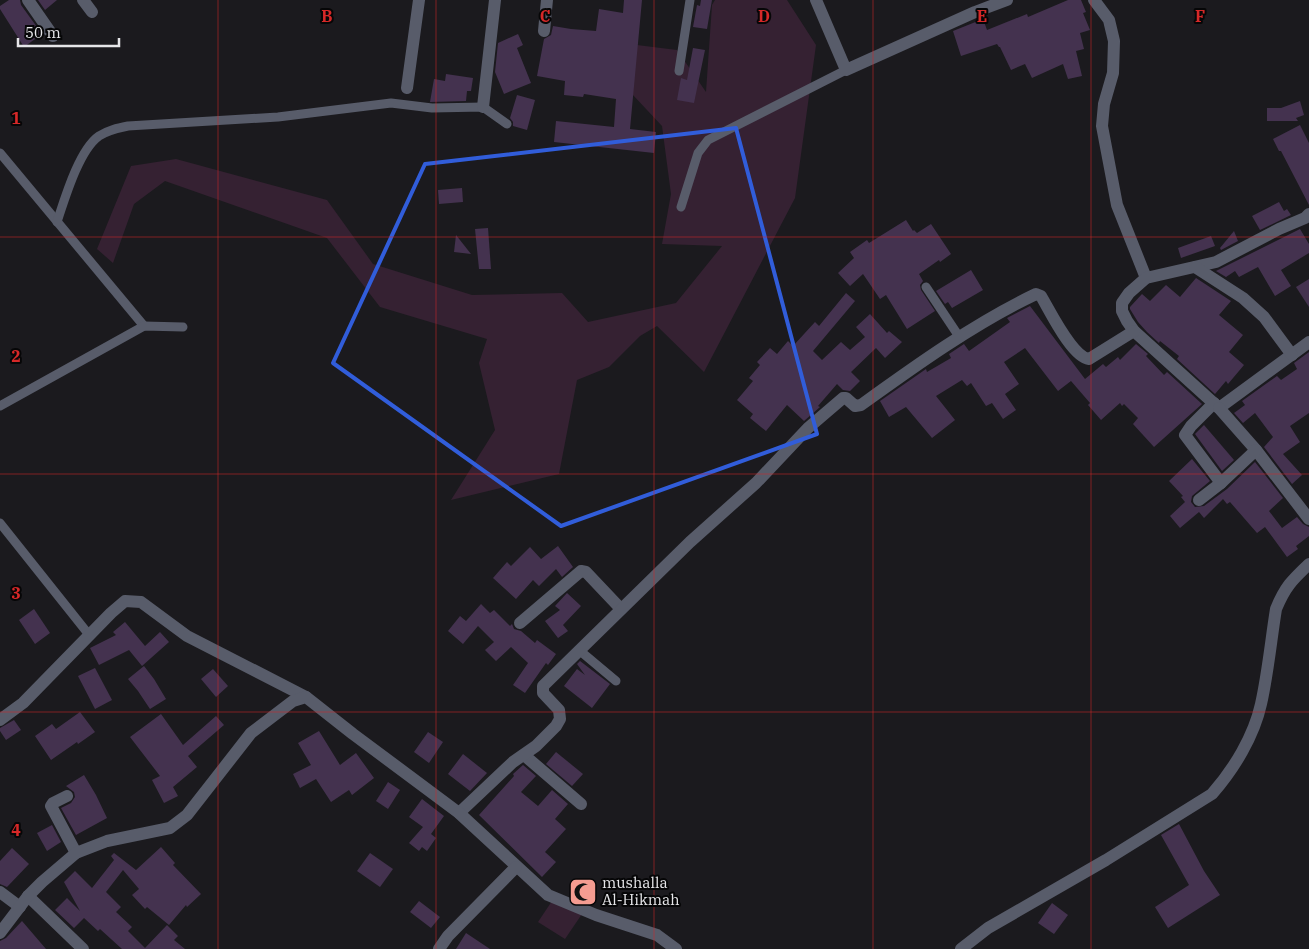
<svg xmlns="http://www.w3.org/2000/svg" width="1309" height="949" viewBox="0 0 1309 949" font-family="'IBM Plex Serif',serif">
<rect width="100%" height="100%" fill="#1b1a1e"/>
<g fill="#352132">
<path d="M715 0H787L816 45 795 198 704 372 657 326 640 336 609 367 577 380 559 474 451 500 495 430 479 363 487 339 380 307 327 238 165 181 134 204 113 263 97 249 131 166 176 159 327 200 373 264 472 295 562 293 588 322 676 303 722 246 662 244 671 194 662 126 632 94 629 44 677 50 706 92 712 5Z"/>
<path d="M552 901 582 914 565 939 538 922Z"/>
</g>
<g fill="#44324f">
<path d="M9 0H20L21 5 42 34 24 47 0 9V6Z"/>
<path d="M38 0H57L45 10Z"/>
<path d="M624 0H642L630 129 656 132 654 153 554 142 556 121 614 127 616 99 584 94 583 97 564 95 565 81 537 76 544 39 551 35 553 26 571 29 596 31 599 9 623 13Z"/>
<path d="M701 0H712L707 29 693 27 697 5 700 6Z"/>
<path d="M1068 0H1081L1086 12 1083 13 1090 30 1080 33 1084 49 1076 51 1082 76 1068 79 1063 64 1032 78 1025 64 1011 70 1000 47H999L997 44 961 56 953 31 983 19 987 30 1027 14 1028 17Z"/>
<path d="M518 34 523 45 517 48 531 83 504 94 495 72 498 43Z"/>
<path d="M693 48 705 50 694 103 677 100 681 78 687 80Z"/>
<path d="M446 74 473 78 471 91H467L466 101 430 102 434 79 445 81Z"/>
<path d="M517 95 535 100 527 130 513 126V122L510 118Z"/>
<path d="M1300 101 1304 115 1296 118 1298 121H1267V108H1281Z"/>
<path d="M1300 125 1309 143V205L1281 151H1279L1273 139Z"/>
<path d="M462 188 463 202 439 204 438 190Z"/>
<path d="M1279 202 1284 211 1287 209 1291 215 1260 230 1252 216Z"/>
<path d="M906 220 913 231 914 230 917 233 931 224 951 254 940 262 939 260 919 274 923 281 920 285 921 290 935 311 907 329 886 295 880 299 863 274 850 286 838 273 854 258 850 252 867 240 869 243Z"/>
<path d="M488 228 491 269H479L475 229Z"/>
<path d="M1300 229 1309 244V253L1281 270 1291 286 1275 296 1258 267 1239 277 1235 271 1226 277 1216 271Z"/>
<path d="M1234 231 1238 241 1221 250 1220 248Z"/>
<path d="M456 235 471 254 454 252Z"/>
<path d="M1211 236 1215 246 1181 258 1178 248Z"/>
<path d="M971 270 983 290 952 308 948 302 945 304 936 291Z"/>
<path d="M1196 278 1231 301 1219 315 1243 335 1229 352 1244 365 1228 384 1226 381 1215 394 1177 359 1179 356 1160 341 1159 343 1147 332 1138 322 1130 309V307L1142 294 1150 301 1166 285 1180 297Z"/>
<path d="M1309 279V307L1296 287Z"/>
<path d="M846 293 855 301 813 351 822 360 841 342 850 350 865 337 856 327 870 314 887 333 889 331 902 342 885 358 876 348 851 372 860 381 850 391 843 390 837 384 818 406 820 407 804 421 787 405 766 431 750 418 753 414 737 400 753 381 749 378 760 365 757 362 770 348 777 354 788 341 793 346 815 322 819 326Z"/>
<path d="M1030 306 1085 379 1103 364 1106 367 1118 357 1120 360 1136 344 1148 354 1146 356 1164 375 1167 372 1202 404 1154 447 1133 424 1138 418 1124 404 1122 406 1120 403 1101 420 1088 405 1090 403 1071 381 1058 391 1025 348 1004 362 1019 384 1005 394 1016 410 1003 419 992 403 986 406 971 383 967 386 962 380 936 396 955 420 932 438 906 407 889 417 880 401 926 369 927 372 951 358 949 354 964 344 969 351 1010 322 1007 318Z"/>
<path d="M1309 352V413L1290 426 1300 442 1283 454 1302 475 1292 484 1264 447 1273 437 1255 413 1243 423 1234 413 1245 405 1242 401 1277 376 1281 380 1297 369 1294 363Z"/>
<path d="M1204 425 1234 460 1222 471 1195 434Z"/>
<path d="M1192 459 1210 481 1192 496 1191 502 1195 507 1204 506 1227 489 1255 462 1283 498 1269 511 1282 528 1297 517 1303 524 1309 527V536L1296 546 1298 549 1287 557 1265 527 1257 533 1230 502 1227 504 1223 499 1204 518 1199 512 1180 528 1170 516 1185 502 1181 497 1183 496 1169 481Z"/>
<path d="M558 546 573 567 562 577 556 569 539 586 533 580 516 599 493 578 507 562 511 566 530 547 541 559Z"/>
<path d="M567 593 581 606 563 625 568 631 558 638 545 621 560 610 555 606Z"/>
<path d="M481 604 490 613 494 610 510 626 512 624 514 629 521 631 535 643 537 640 556 654 548 665 546 663 525 693 513 685 528 663 511 647 496 661 485 650 494 642 478 626 463 644 448 631 460 616 466 621Z"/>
<path d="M34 609 50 633 35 644 19 620Z"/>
<path d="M125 622 145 646 160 632 169 642 142 666 129 650 99 665 90 648 116 635 113 632Z"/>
<path d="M580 661 610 684 592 708 564 686 577 669 585 675 577 664Z"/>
<path d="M144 666 154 679 166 699 150 709 138 691 128 679Z"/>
<path d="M95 668 112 700 95 709 78 676Z"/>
<path d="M213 669 228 686 216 697 201 679Z"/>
<path d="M80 712 95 732 78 744 77 742 51 760 35 736 52 724 56 729Z"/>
<path d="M161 714 183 745 216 716 224 725 188 756 197 767 173 787 178 796 164 803 152 780 160 776 130 737Z"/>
<path d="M14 720 21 730 6 740 0 731V728Z"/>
<path d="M319 731 340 765 356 753 374 778 352 795 349 790 331 802 316 779 300 788 293 774 311 765 298 743Z"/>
<path d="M428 732 443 742 429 763 414 752Z"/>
<path d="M556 752 583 774 572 786 546 764Z"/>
<path d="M463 754 487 773 470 791 448 774Z"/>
<path d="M523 765 536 776 521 792 538 806 552 790 568 804 555 819 566 829 545 852 556 862 542 877 479 815 514 776 513 774Z"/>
<path d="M84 775 96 795 107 818 76 835 61 808 71 803 75 797 74 792 66 786Z"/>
<path d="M388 782 400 790 388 809 376 801Z"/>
<path d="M422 799 444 816 431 834 436 838 427 851 422 847 419 851 409 843 423 827 409 817Z"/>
<path d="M1179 824 1204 871 1220 895 1168 928 1155 907 1189 885 1161 835Z"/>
<path d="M52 825 61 842 47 851 37 833Z"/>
<path d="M161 847 175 863 173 865 201 894 187 907 186 905 169 925 147 907 145 909 132 895 139 889 123 870 106 892 121 907 116 912 132 927 128 931 145 948 167 925 178 936 174 940 185 949H122L100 929 98 931 84 918 74 928 55 910 67 898 80 911 64 882 75 871 92 888 114 860 111 856 114 853 136 870Z"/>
<path d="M12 848 29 864 7 887 0 884V861Z"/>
<path d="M370 853 393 869 380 887 357 871Z"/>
<path d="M584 879 596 888 585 901 570 895Z"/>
<path d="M419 901 440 917 431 928 410 912Z"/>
<path d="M1052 903 1068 915 1054 934 1038 923Z"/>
<path d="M22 921 46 949H0V941L6 938Z"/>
<path d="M466 933 490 949H456Z"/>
</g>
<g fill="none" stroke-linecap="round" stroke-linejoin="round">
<g stroke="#585c6a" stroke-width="9">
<path d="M679 71 690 0"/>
<path d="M0 153 144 326"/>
<path d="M681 207 698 153 708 140 846 70"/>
<path d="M57 222C65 198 79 150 99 136 108 130 118 128 128 126L278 117 391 103 432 108 483 107 507 124"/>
<path d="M926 287 960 338"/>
<path d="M0 406 144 326 183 327"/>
<path d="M0 523 90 636"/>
<path d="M579 650 616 681"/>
</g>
<g stroke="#585c6a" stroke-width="12">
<path d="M28 0 53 36"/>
<path d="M83 0 92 12"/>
<path d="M816 0 846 70 975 12 1007 0"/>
<path d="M1094 0 1109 20 1114 41 1113 73 1104 104 1102 126 1117 205 1146 278"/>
<path d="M544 31 547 0"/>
<path d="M407 88 419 0"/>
<path d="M483 107 495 0"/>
<path d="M1309 214 1305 218 1279 229 1216 262 1146 278 1129 293 1122 303V311L1127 321 1134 331 1219 408 1309 342"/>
<path d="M1195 267 1243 298 1264 317 1292 355"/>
<path d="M1214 403 1191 426 1185 435 1221 483"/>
<path d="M1219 408 1256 450 1309 519"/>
<path d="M1199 500 1221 483 1256 450"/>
<path d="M520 623 581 571 586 572 621 609"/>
<path d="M0 720 23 703 111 613 125 601 141 602 187 636 306 697"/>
<path d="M524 755 581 804"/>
<path d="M67 796 53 803 51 806 76 853"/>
<path d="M459 813 513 762 536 746 556 726 560 719 559 710 543 693V686L690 542 756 483 808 428 843 398H846L855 406 861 405C915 366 975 323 1036 294L1041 296C1050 311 1072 357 1089 359L1134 331"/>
<path d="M0 892 20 907"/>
<path d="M28 896 83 949"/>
<path d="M0 933 28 896 42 882 76 853 107 841 170 828 187 815 251 733 293 701 306 697 353 734 459 813 548 895 596 915 657 935 676 949"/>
<path d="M439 949 448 936 516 867"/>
<path d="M961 949 988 928 1106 860 1212 794C1234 769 1254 736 1261 704 1268 673 1271 640 1276 609 1285 587 1292 580 1309 564"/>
</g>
</g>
<path fill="none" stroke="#315dda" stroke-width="4" stroke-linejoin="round" d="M736 128 817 434 561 526 333 363 425 164Z"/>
<path fill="none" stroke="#d62828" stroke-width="1" stroke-opacity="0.55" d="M218 0V949M436 0V949M654 0V949M873 0V949M1091 0V949M0 237H1309M0 474H1309M0 712H1309"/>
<defs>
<g id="mosque-square" transform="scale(1.4375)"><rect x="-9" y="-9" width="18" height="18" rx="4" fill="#f59c91" stroke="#060607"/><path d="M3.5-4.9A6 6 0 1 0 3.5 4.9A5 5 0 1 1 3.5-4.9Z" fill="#111"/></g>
</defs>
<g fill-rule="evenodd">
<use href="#mosque-square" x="583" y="892"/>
</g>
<g text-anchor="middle" stroke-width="4" stroke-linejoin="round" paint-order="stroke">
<g font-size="15" fill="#e6e6e9" stroke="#060607" text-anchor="start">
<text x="602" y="888">mushalla<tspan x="602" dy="17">Al-Hikmah</tspan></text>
</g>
</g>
<g font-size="16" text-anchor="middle" font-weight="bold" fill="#d62828" stroke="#060607" stroke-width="4" stroke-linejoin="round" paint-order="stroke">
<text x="327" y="22">B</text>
<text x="545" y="22">C</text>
<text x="764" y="22">D</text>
<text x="982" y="22">E</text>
<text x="1200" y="22">F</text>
<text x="16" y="124">1</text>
<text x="16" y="362">2</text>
<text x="16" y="599">3</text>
<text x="16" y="836">4</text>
</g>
<path d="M18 38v8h101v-8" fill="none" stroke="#e6e6e9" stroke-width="2.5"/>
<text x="25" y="38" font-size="15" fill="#e6e6e9" stroke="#060607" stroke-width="4" paint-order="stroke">50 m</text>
</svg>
